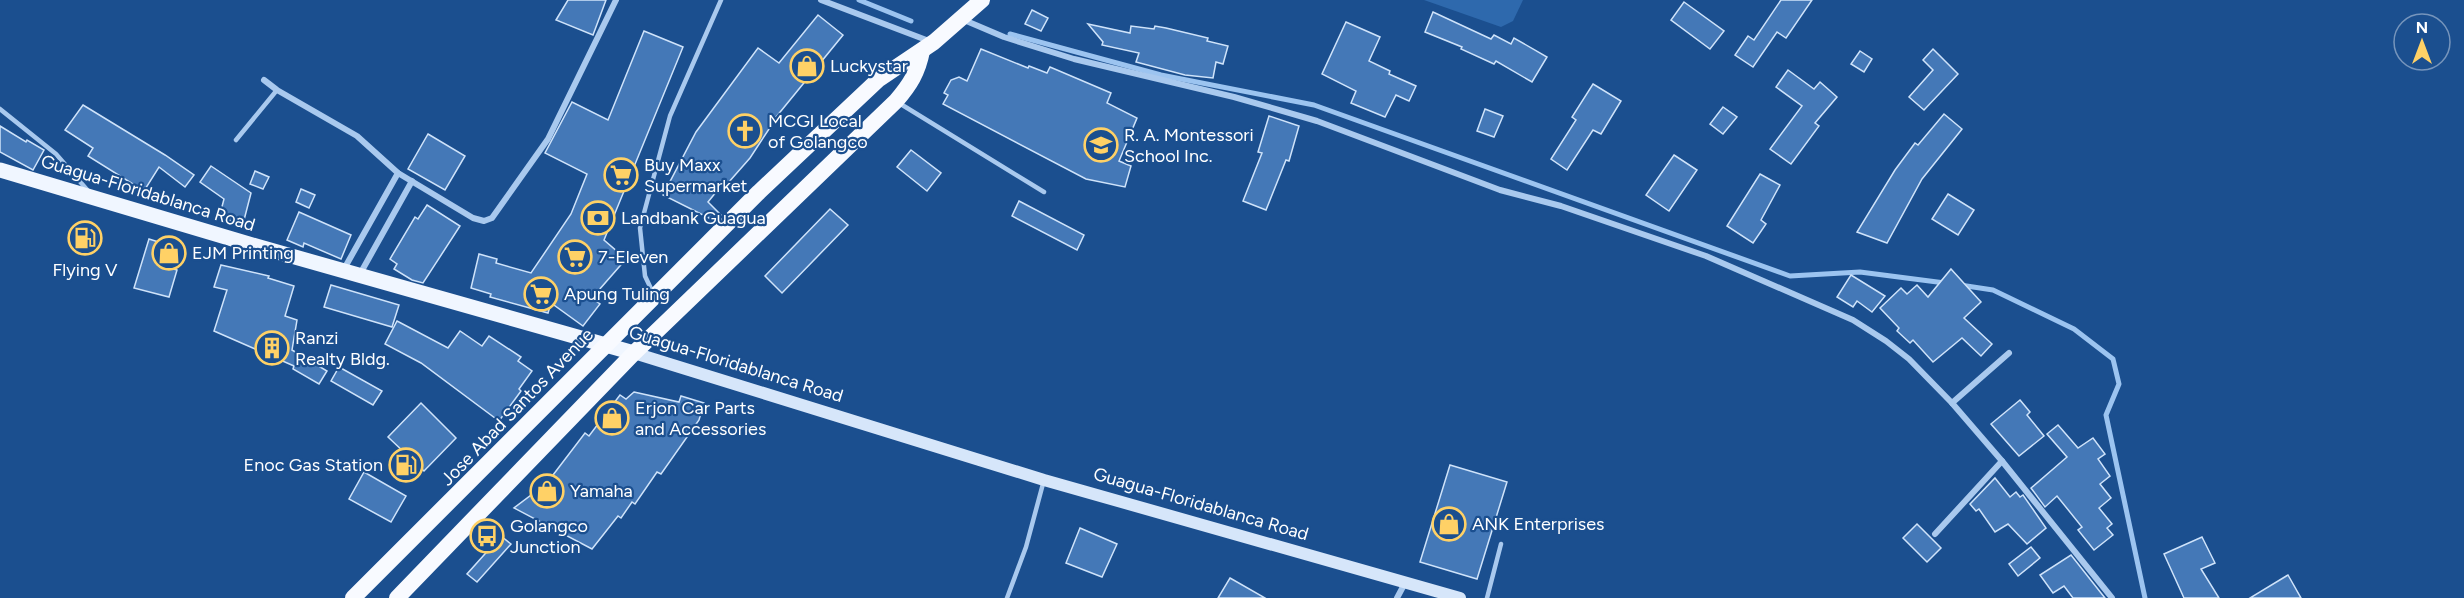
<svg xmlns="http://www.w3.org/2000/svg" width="2464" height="598" viewBox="0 0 2464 598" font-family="Figtree,sans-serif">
<rect width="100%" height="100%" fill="#1b4f8f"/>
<path fill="#2e69ad" d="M1424 0H1523L1513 21 1501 27Z"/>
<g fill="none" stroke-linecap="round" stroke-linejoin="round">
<g stroke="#9cc4f0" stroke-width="5">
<path d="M859 0 911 21"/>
<path d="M1010 34 1161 75 1314 105 1790 276 1860 272 1945 283"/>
<path d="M1960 285 1993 290 2074 329 2113 359 2119 384 2106 415 2145 598"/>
</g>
</g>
<g fill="#4478b7" stroke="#cfe3fa" stroke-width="1.5">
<path d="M568 0H606L593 35 556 20Z"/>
<path d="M1781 0H1812L1786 38 1777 32 1753 67 1735 55 1748 36 1754 40Z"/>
<path d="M1684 2 1724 31 1710 49 1671 20Z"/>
<path d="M1032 10 1048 18 1041 31 1025 24Z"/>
<path d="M1433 12 1491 39 1494 35 1511 44 1514 38 1547 57 1532 82 1496 61 1494 64 1461 49 1462 47 1425 32Z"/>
<path d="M818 15 843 35 772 122 773 123 750 158 728 183 725 181 708 202 721 215 715 221 663 195 696 132 758 48 779 63Z"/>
<path d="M1346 22 1380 37 1369 61 1390 71 1389 74 1416 86 1409 101 1396 95 1385 117 1351 103 1356 91 1322 74Z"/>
<path d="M1088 24 1130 33 1131 26 1154 29 1155 26 1166 28 1208 38 1207 41 1228 46 1223 64 1216 62 1213 78 1185 75 1136 62 1139 53 1102 45 1103 42Z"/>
<path d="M644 31 683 47 604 240 626 259 592 298 600 304 583 326 551 303 548 313 490 297 491 294 471 288 479 254 497 259 496 263 531 273 571 214 587 174 545 153 572 102 608 120Z"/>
<path d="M981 49 1028 68 1029 66 1047 73 1050 67 1111 93 1107 103 1137 118 1119 161 1131 166 1125 187 1086 179 943 104 948 95 944 93 951 80 959 77 967 81Z"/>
<path d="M1933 49 1958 74 1924 110 1909 97 1933 70 1923 60Z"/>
<path d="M1860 51 1872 59 1864 72 1851 64Z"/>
<path d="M1788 70 1814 89 1820 82 1837 97 1815 123 1819 126 1791 164 1770 149 1802 106 1776 87Z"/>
<path d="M1593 84 1621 101 1601 134 1593 130 1567 170 1551 159 1576 120 1572 117Z"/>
<path d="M83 105 165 155 194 175 185 187 159 167 144 191 88 156 93 148 65 130Z"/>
<path d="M1723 107 1737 117 1723 134 1710 124Z"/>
<path d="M1485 109 1503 116 1494 137 1477 131Z"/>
<path d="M1944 114 1962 129 1922 179 1887 243 1857 232 1895 170 1915 143 1918 145Z"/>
<path d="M1269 116 1299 126 1289 161 1286 160 1266 210 1243 201 1262 153 1258 152Z"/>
<path d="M0 126 26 142 27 140 44 150 33 170 0 152Z"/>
<path d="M428 134 465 156 445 190 408 169Z"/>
<path d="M911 150 941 173 927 191 897 167Z"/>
<path d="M1674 155 1697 170 1669 211 1646 195Z"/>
<path d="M211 166 251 193 243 224 219 218 224 199 200 182Z"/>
<path d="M255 171 269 177 263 189 250 184Z"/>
<path d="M1760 174 1780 185 1761 220 1766 224 1753 243 1727 226Z"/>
<path d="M301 189 315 195 309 208 296 202Z"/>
<path d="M1948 194 1974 210 1958 235 1932 219Z"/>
<path d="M1019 201 1084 235 1077 250 1012 216Z"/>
<path d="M427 205 460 226 423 283 412 280 394 269 397 264 390 259 415 217 418 219Z"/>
<path d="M830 209 848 225 782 293 765 276Z"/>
<path d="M299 212 351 235 341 259 304 243 303 247 287 240Z"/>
<path d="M77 228 97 234 93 247 73 241Z"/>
<path d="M149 239 165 244 159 265 177 270 169 297 134 288Z"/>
<path d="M221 265 269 276 268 278 294 286 285 316 297 320 292 350 327 371 319 384 293 369 294 366 214 331 227 290 214 287Z"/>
<path d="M1951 269 1981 302 1964 318 1992 344 1981 356 1962 338 1933 362 1913 340 1910 343 1897 331 1899 328 1880 308 1901 288 1907 294 1917 285 1928 297Z"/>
<path d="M1851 275 1885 296 1872 312 1857 301 1853 307 1837 297Z"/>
<path d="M331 285 399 305 392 327 324 307Z"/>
<path d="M397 321 448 348 460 331 482 346 489 336 521 357 518 361 532 371 519 389 521 391 499 421 421 363 385 344Z"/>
<path d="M339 367 382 391 373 405 331 381Z"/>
<path d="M634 392 679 402 681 396 704 403 699 420 661 474 657 472 635 504 632 502 621 518 618 516 592 549 514 508 555 477 553 475 585 433 589 436 620 395 626 399Z"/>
<path d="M2020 400 2030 412 2027 415 2044 436 2019 456 1991 424Z"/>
<path d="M421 403 456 438 424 471 388 437Z"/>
<path d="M2058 425 2078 448 2093 438 2105 454 2098 459 2110 476 2100 484 2111 498 2099 508 2112 524 2107 528 2113 535 2094 550 2078 530 2082 527 2057 496 2045 507 2031 488 2067 457 2047 434Z"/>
<path d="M1450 465 1507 482 1477 579 1420 562Z"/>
<path d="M364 472 406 496 391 522 349 499Z"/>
<path d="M1995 478 2010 497 2016 492 2020 497 2023 495 2046 528 2027 544 2008 524 1995 532 1979 509 1976 511 1970 504Z"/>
<path d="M1917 524 1941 548 1927 562 1903 538Z"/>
<path d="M1080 528 1117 544 1102 577 1066 563Z"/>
<path d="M501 536 511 544 477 582 467 574Z"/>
<path d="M2202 537 2215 563 2201 569 2219 598H2184L2164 554Z"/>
<path d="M2031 547 2040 558 2018 576 2009 564Z"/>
<path d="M2071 555 2101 593 2105 598H2073L2064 586 2053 593 2040 575Z"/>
<path d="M2288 575 2301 598H2250Z"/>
<path d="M1230 578 1265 598H1218Z"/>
</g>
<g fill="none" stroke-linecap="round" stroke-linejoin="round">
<g stroke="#a9c9ee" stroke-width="4.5">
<path d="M899 103 1044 192"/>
<path d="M0 109 56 154 89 192"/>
<path d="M236 140 277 90"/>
<path d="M653 293 645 276 640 228 670 116 721 0"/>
<path d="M1007 598 1026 547 1044 480"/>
<path d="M1487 598 1501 544"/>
</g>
<g stroke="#a9c9ee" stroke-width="6">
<path d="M821 0 929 41"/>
<path d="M964 20 1004 37 1074 59 1234 97 1317 121 1500 190 1561 206 1706 256 1853 320 1886 341 1909 359 1952 403 2002 461 2112 598"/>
<path d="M264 80 277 90 357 136 398 173 473 218 484 221 492 218 548 139 616 0"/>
<path d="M344 269 398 173"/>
<path d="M360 274 412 181"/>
<path d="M1952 403 2009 353"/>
<path d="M1935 534 2002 461"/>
<path d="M1397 598 1405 583"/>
</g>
<path stroke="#d6e6fa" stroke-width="12" d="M634 353 1044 480 1460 598"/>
<path stroke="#f0f6ff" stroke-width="15" d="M0 170 256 246 634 353"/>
<g stroke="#f8faff" stroke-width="16">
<path d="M353 598 759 192 879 79 934 42 982 0"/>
<path d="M397 598 634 353 896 101C910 85 918 72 922 51"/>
</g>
</g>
<defs>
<g id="shop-ring" transform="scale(1.725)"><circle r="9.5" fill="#1b4f8f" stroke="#ffd166" stroke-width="1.5"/><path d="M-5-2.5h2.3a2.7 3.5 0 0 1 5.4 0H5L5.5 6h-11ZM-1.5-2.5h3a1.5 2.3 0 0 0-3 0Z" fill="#ffd166"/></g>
<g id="church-ring" transform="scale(1.725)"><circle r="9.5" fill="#1b4f8f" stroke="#ffd166" stroke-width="1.5"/><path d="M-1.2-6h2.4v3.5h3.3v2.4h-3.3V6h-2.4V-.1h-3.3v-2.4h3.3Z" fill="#ffd166"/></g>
<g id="school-ring" transform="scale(1.725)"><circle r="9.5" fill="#1b4f8f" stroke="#ffd166" stroke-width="1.5"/><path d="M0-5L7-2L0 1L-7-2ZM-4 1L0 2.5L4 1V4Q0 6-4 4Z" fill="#ffd166"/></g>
<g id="supermarket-ring" transform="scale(1.725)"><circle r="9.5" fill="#1b4f8f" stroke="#ffd166" stroke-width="1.5"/><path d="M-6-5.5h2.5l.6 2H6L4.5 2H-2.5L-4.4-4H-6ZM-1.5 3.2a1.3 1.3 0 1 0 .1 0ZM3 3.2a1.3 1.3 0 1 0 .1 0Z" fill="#ffd166"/></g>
<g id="bank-ring" transform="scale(1.725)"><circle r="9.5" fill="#1b4f8f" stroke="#ffd166" stroke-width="1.5"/><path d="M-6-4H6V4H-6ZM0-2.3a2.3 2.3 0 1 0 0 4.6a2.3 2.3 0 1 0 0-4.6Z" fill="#ffd166"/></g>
<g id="fuel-ring" transform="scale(1.725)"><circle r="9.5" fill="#1b4f8f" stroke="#ffd166" stroke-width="1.5"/><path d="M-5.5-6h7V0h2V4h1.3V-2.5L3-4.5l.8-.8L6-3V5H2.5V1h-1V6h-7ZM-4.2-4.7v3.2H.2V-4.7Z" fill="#ffd166"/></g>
<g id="building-ring" transform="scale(1.725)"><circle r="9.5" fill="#1b4f8f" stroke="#ffd166" stroke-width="1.5"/><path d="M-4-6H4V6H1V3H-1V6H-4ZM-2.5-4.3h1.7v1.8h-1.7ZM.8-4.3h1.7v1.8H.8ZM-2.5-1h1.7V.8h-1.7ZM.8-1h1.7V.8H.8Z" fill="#ffd166"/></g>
<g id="bus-ring" transform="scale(1.725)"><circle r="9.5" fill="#1b4f8f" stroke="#ffd166" stroke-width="1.5"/><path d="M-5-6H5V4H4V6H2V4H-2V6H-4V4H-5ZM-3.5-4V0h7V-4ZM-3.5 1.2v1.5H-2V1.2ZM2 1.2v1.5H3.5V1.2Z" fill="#ffd166"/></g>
</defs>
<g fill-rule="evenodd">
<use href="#shop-ring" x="807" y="66"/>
<use href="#church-ring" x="745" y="131"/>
<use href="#school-ring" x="1101" y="145"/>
<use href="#supermarket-ring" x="621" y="175"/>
<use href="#bank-ring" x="598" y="218"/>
<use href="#fuel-ring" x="85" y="238"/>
<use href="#shop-ring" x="169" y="253"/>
<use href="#supermarket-ring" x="575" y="257"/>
<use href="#supermarket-ring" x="541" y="294"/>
<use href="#building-ring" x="272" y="348"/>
<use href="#shop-ring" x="612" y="418"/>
<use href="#fuel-ring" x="406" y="465"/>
<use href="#shop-ring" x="547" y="491"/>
<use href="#shop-ring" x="1449" y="524"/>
<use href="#bus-ring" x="487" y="536"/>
</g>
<g text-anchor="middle" stroke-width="4.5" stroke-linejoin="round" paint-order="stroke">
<g font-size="18" fill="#fff" stroke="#1b4f8f" text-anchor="start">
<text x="830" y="72">Luckystar</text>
<text x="768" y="127">MCGI Local<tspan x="768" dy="21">of Golangco</tspan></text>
<text x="1124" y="141">R. A. Montessori<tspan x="1124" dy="21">School Inc.</tspan></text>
<text x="644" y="171">Buy Maxx<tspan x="644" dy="21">Supermarket</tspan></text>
<text x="621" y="224">Landbank Guagua</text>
<text x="192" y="259">EJM Printing</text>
<text x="598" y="263">7-Eleven</text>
<text x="85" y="276" text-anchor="middle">Flying V</text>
<text x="564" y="300">Apung Tuling</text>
<text x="295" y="344">Ranzi<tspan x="295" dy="21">Realty Bldg.</tspan></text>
<text x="635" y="414">Erjon Car Parts<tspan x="635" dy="21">and Accessories</tspan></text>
<text x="383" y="471" text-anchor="end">Enoc Gas Station</text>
<text x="570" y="497">Yamaha</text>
<text x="1472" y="530">ANK Enterprises</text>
<text x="510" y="532">Golangco<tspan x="510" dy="21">Junction</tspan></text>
</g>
<g font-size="18" fill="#fff" stroke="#1b4f8f">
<text transform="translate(148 193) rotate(17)" y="6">Guagua-Floridablanca Road</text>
<text transform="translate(736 364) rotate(17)" y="6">Guagua-Floridablanca Road</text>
<text transform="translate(517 407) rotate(-46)" y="6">Jose Abad Santos Avenue</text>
<text transform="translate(1201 504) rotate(16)" y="6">Guagua-Floridablanca Road</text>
</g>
</g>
<g transform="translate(2422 42)"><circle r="28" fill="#1b4f8f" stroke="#7695bc" stroke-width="1.5"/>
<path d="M0-4.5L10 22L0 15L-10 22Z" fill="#ffd166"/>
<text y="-9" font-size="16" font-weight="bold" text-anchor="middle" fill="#ffffff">N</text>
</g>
</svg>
